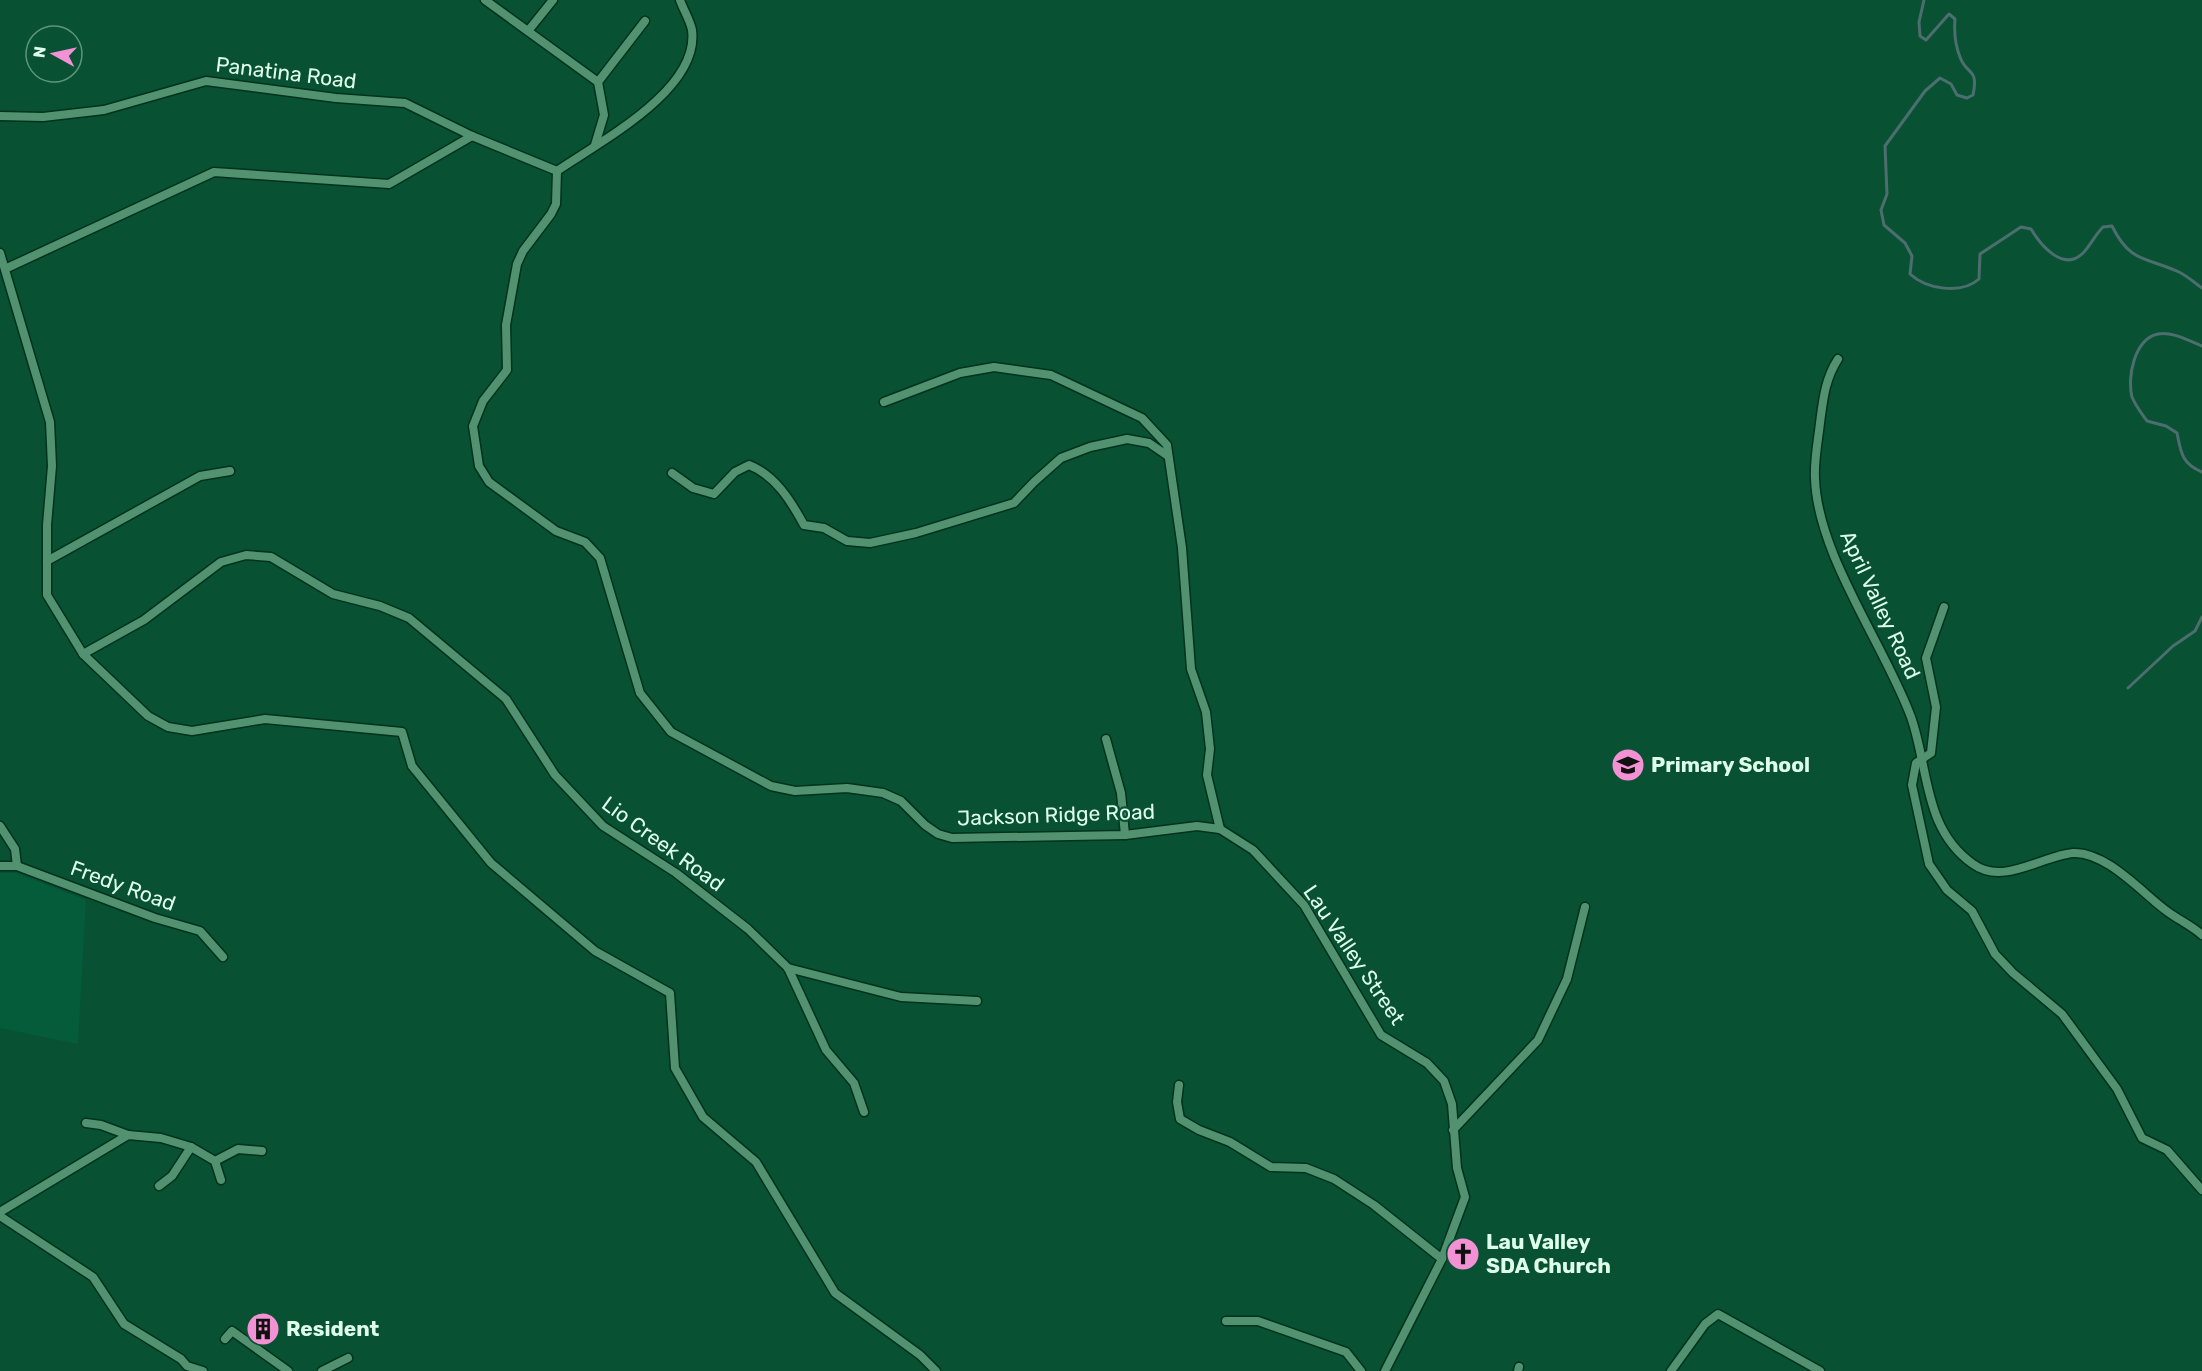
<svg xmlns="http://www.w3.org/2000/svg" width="2202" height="1371" viewBox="0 0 2202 1371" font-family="Rubik,sans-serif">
<rect width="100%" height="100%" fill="#095133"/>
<path fill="#045c3b" d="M0 873H16L86 900 78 1044 0 1028Z"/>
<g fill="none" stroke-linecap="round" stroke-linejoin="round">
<g stroke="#4c6e6f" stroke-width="3">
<path d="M1924 0 1919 22 1920 36 1926 40 1949 14 1955 19C1954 32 1955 45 1960 57 1966 75 1979 67 1973 95L1967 98 1957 95 1951 84 1940 78 1925 91 1885 146 1887 194 1881 210 1884 225 1905 243 1912 256 1910 274C1926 289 1961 295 1979 279L1980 254 2021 227 2031 229C2040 244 2063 273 2083 253 2090 246 2095 235 2103 227L2112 226C2130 263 2146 257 2179 272 2187 276 2195 283 2202 288"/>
<path d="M2202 346C2189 341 2172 331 2158 334 2134 339 2127 378 2132 397 2135 405 2142 414 2147 421L2166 426 2177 433C2181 453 2182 464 2202 472"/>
<path d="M2128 688 2173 646 2195 631 2202 617"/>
</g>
<g stroke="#00331d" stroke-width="11">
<g id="minor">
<path d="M485 0 598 82 604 115 595 145"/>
<path d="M528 31 553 0"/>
<path d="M598 82 645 21"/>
<path d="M0 116 43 117 104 110 206 81 336 98 405 103 472 136 557 171"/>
<path d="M557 171 556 204 551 214 523 251 517 264 506 325 507 370 483 401 473 426 479 466 489 482 556 531 585 542 600 558 640 693 671 732 771 786 795 791 847 788 883 793 901 801 925 825 938 834 952 838 1125 835 1197 826 1220 829 1253 850 1304 905 1381 1035 1427 1063 1444 1081 1452 1104 1457 1168 1465 1197 1442 1259 1385 1371"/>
<path d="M557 171C599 142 700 90 692 30 690 20 683 9 680 0"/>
<path d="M0 253 50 422 52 466 47 525V595L83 654 148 716 168 727 192 731 265 719 402 732 412 766 491 863 595 951 670 993 675 1068 703 1117 756 1162 835 1293 920 1355 936 1371"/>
<path d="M7 268 214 172 389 184 472 136"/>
<path d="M1838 359C1825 379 1823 400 1820 423 1818 441 1814 460 1815 478 1817 554 1884 644 1911 717 1929 768 1923 829 1973 864 2003 886 2041 856 2073 853 2106 851 2143 894 2168 912 2179 920 2192 926 2202 935"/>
<path d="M884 402 960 373 994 367 1051 375 1142 418 1167 445 1182 548 1191 669 1206 712 1210 749 1207 775 1220 829"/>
<path d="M672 473 693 488 714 494 735 472 749 465C775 475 791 501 804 525L824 528 847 541 870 543 916 533 1014 503 1034 482 1061 458 1090 447 1127 439 1149 443 1168 456"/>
<path d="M47 561 200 476 230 471"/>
<path d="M1944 607 1926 658 1936 707 1931 753 1916 763 1912 785 1929 864 1947 890 1972 911 1995 954 2013 973 2062 1014 2117 1089 2142 1138 2167 1150 2202 1190"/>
<path d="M83 654 144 620 221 562 246 555 271 557 333 594 380 606 409 618 506 699 555 775 603 826 676 873 748 929 788 968 826 1050 854 1083 864 1112"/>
<path d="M1106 739 1121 793 1125 835"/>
<path d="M0 826 15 849 17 866"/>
<path d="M0 866H17L155 918 200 931 223 957"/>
<path d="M788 968 901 997 977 1001"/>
<path d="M1179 1085 1177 1102 1180 1119 1199 1130 1230 1142 1271 1167 1306 1168 1334 1179 1374 1205 1442 1259"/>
<path d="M86 1123 101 1125 128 1135"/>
<path d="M1453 1130 1538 1040 1567 979 1585 907"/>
<path d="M215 1161 238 1149 262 1151"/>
<path d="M159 1186 172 1176 191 1147"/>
<path d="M0 1212 128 1135 161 1138 191 1147 215 1161 221 1180"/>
<path d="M0 1216 93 1277 124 1324 181 1359 187 1366 203 1371"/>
<path d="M1226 1321H1258L1346 1352 1361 1371"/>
<path d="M225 1339 232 1331 288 1371"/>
<path d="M322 1371 348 1358"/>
<path d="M1518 1371 1519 1367"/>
<path d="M1671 1371 1705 1324 1718 1314 1820 1371"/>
</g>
</g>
<use href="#minor" stroke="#539271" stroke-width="8"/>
</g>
<defs>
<g id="school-disc" transform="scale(1.725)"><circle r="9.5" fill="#f391d5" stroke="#095133"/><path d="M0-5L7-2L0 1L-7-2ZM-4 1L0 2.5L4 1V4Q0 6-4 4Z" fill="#111"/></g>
<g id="church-disc" transform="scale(1.725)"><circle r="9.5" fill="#f391d5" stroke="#095133"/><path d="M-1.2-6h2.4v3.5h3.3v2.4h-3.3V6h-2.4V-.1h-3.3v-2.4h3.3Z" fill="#111"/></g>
<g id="building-disc" transform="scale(1.725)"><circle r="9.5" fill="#f391d5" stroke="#095133"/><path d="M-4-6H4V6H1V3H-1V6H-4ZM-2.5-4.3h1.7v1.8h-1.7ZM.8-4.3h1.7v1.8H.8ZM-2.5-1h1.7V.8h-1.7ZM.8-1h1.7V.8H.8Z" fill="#111"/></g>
</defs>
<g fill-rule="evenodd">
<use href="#school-disc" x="1628" y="765"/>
<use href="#church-disc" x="1463" y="1254"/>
<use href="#building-disc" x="263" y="1329"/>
</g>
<g text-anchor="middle" stroke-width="4.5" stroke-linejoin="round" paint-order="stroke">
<g font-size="21" fill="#defeeb" stroke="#095133">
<text transform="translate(286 73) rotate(7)" y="7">Panatina Road</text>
<text transform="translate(1880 605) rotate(65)" y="7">April Valley Road</text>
<text transform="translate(1056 815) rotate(-2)" y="7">Jackson Ridge Road</text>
<text transform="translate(663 844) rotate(36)" y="7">Lio Creek Road</text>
<text transform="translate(123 886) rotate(20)" y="7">Fredy Road</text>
<text transform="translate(1354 955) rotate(56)" y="7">Lau Valley Street</text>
</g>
<g font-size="21" font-weight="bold" fill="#defeeb" stroke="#095133" text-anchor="start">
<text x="1651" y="772">Primary School</text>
<text x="1486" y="1249">Lau Valley<tspan x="1486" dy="24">SDA Church</tspan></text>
<text x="286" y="1336">Resident</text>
</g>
</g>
<g transform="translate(54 54) rotate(278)"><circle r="28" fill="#095133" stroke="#5e967d" stroke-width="1.5"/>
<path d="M0-4.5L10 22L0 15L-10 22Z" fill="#f391d5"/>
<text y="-9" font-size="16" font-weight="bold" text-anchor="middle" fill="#defeeb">N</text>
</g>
</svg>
